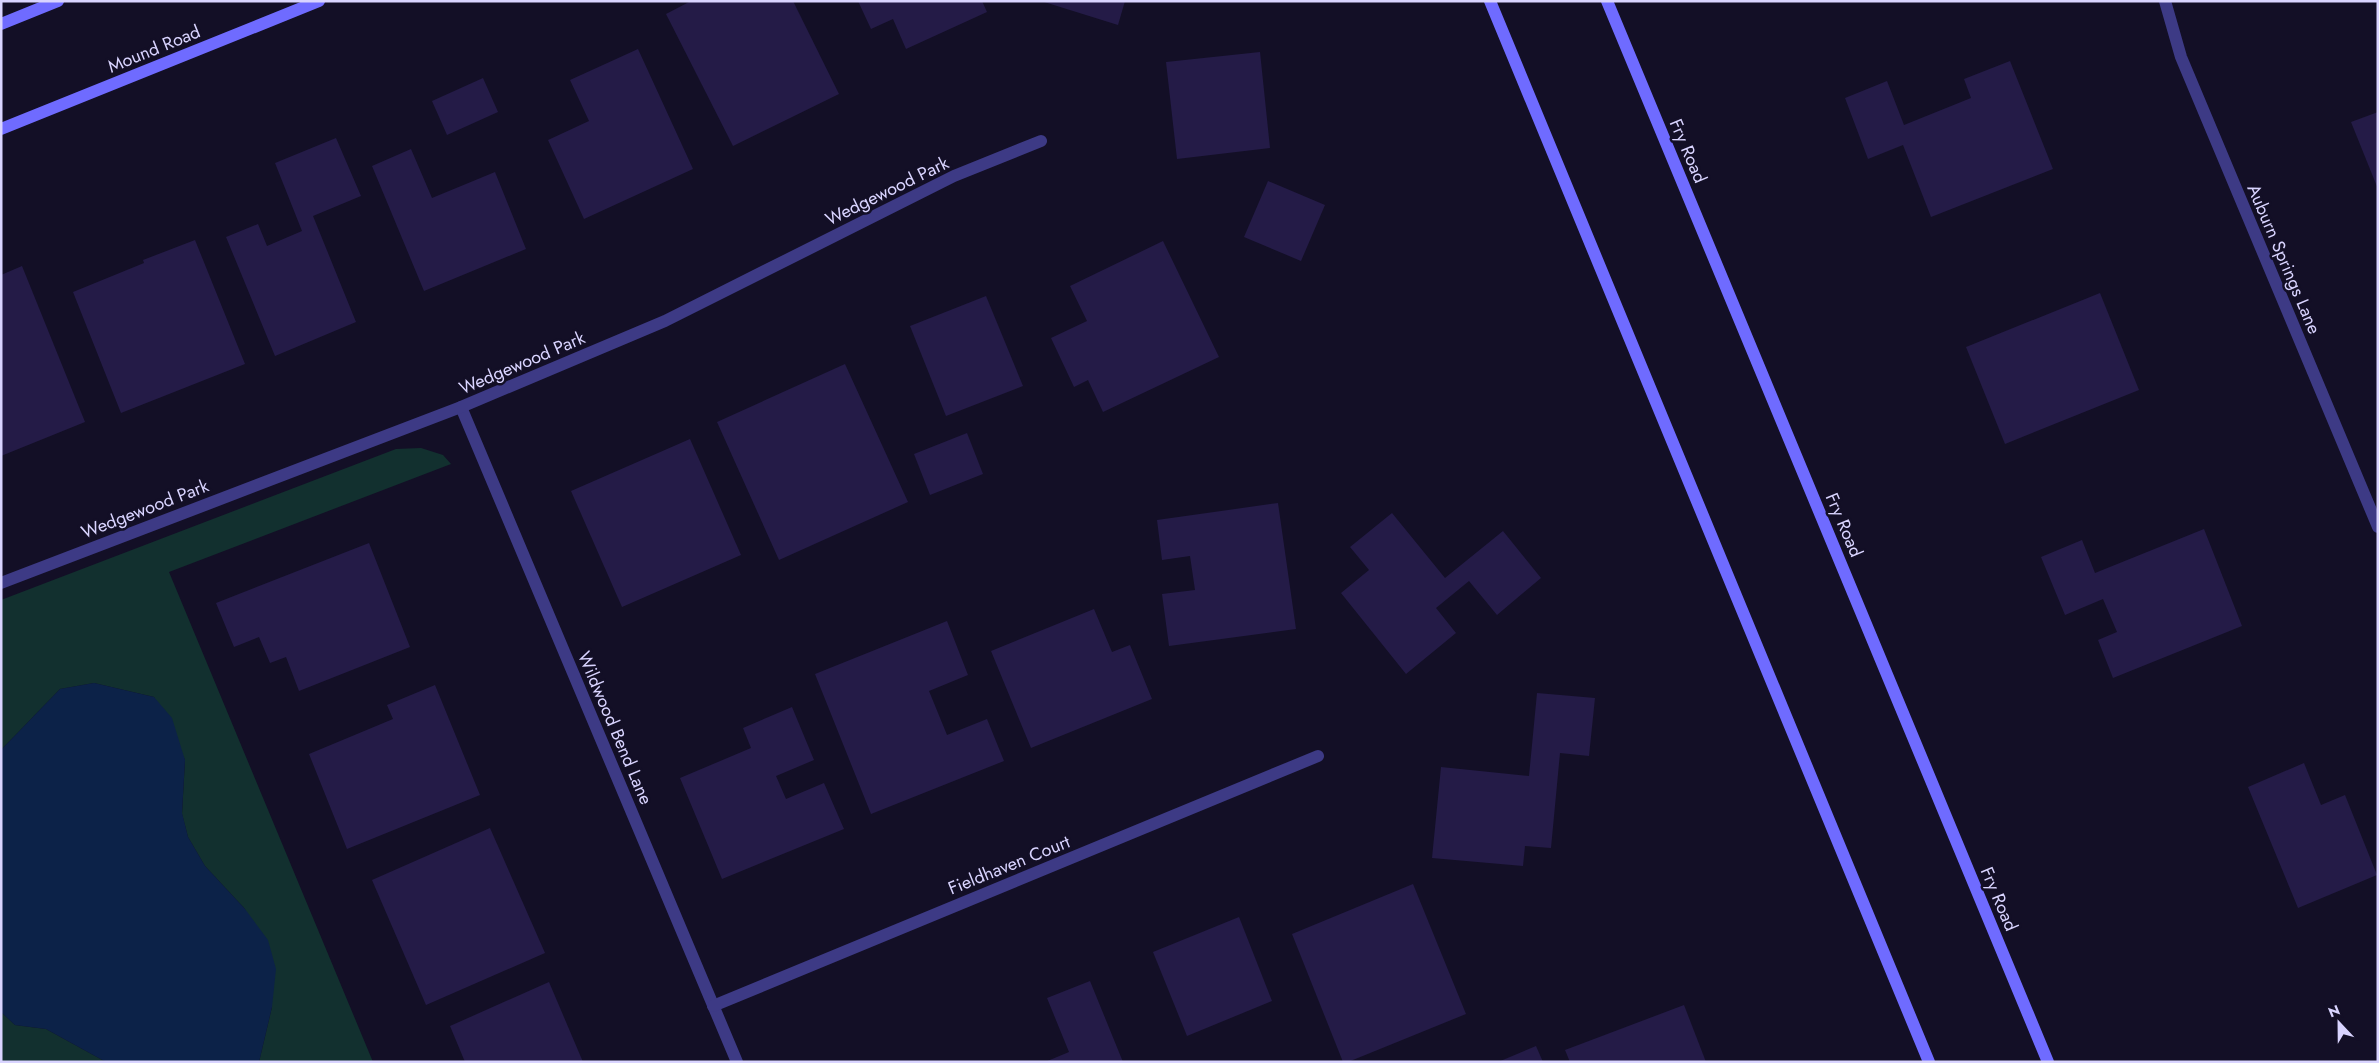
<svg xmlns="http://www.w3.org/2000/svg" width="2379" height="1063" viewBox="0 0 2379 1063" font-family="Jost,sans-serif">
<rect width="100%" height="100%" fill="#130f26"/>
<g fill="#12302f">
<path d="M421 448 443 455 451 464 169 572 373 1062H259L272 1007 245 909 205 866 188 837 182 814 185 760 154 697 94 683 60 689 1 750V600L396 449Z"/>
<path d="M1 1012 15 1025 46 1029 106 1062H1Z"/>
</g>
<path fill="#0c2248" d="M94 683 154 697 172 718 185 760 182 813 188 837 205 866 245 909 268 940 276 969 272 1007 259 1062H106L46 1029 15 1025 1 1012V750L60 689Z"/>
<g fill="#241b47">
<path d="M691 1H793L839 94 733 146 666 14Z"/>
<path d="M858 1H982L987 12 906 49 893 19 871 29Z"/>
<path d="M1041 1H1125L1118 25Z"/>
<path d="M638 49 693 169 584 219 548 140 589 121 570 80Z"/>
<path d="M1260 52 1270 148 1177 159 1166 62Z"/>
<path d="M2010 61 2053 169 1931 217 1903 145 1868 159 1845 98 1887 81 1904 125 1971 98 1964 79Z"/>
<path d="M483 78 498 112 447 135 432 101Z"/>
<path d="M2378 112V189L2351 122Z"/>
<path d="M336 138 361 196 313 216 356 322 275 356 226 237 258 224 267 246 302 231 275 163Z"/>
<path d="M411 149 432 198 495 172 526 249 424 291 372 166Z"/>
<path d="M1268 181 1325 205 1301 261 1244 237Z"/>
<path d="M195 240 245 364 121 413 73 292 144 263 143 260Z"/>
<path d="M1163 241 1219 357 1103 412 1088 380 1074 387 1051 338 1087 321 1070 286Z"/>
<path d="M22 266 85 422 1 456V275Z"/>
<path d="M2100 293 2139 390 2005 444 1966 347Z"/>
<path d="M986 296 1023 386 946 416 910 326Z"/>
<path d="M845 364 908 502 779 560 717 422Z"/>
<path d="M967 433 983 474 930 495 914 454Z"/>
<path d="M690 439 741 555 622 607 571 491Z"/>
<path d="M1278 503 1296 629 1169 646 1162 594 1195 590 1190 556 1162 560 1157 520Z"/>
<path d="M1392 513 1445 578 1503 531 1541 578 1497 615 1469 581 1436 608 1456 633 1406 674 1341 593 1369 570 1350 547Z"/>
<path d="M2204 529 2242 626 2113 678 2098 640 2117 632 2103 599 2065 615 2041 557 2082 540 2095 573Z"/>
<path d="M369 543 410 647 299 691 286 657 270 663 259 637 234 647 216 603Z"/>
<path d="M1094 609 1112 652 1130 645 1152 699 1031 748 991 651Z"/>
<path d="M947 621 968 675 929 691 947 735 987 719 1004 761 871 814 815 674Z"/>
<path d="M435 685 480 795 347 849 309 754 393 719 387 705Z"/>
<path d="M1537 693 1595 698 1589 756 1560 753 1551 848 1525 846 1523 866 1432 858 1441 767 1529 776Z"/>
<path d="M792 707 814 760 776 776 786 799 824 783 844 829 722 879 680 778 751 748 743 728Z"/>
<path d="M2304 763 2321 805 2345 795 2377 875 2298 908 2248 787Z"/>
<path d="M490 828 545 953 426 1005 372 880Z"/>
<path d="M1413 884 1466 1014 1348 1062H1343L1292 934Z"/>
<path d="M1239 917 1272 1001 1187 1036 1153 952Z"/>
<path d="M1090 981 1123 1062H1045L1069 1052 1047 998Z"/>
<path d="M549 982 583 1062H465L450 1026Z"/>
<path d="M1684 1005 1706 1062H1570L1565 1050Z"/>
<path d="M1536 1046 1543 1062H1498Z"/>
</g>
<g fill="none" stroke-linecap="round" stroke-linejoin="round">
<g stroke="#3d3a85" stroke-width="12">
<path d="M2165 1 2181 57 2378 527"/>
<path d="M461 407 737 1062"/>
<path d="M1 583 461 407 665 321 954 176 1041 141"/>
<path d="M713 1006 1318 756"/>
</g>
<g stroke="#6f6bff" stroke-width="12">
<path d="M1490 1 1929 1062"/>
<path d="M1607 1 2048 1062"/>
<path d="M1 24 58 1"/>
<path d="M1 129 319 1"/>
</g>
</g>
<g text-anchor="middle" stroke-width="5" stroke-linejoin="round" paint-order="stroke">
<g font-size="18" fill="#d9d4ff" stroke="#130f26">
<text transform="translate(154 49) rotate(-22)" y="6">Mound Road</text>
<text transform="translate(1688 151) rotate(67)" y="6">Fry Road</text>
<text transform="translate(887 191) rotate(-26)" y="6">Wedgewood Park</text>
<text transform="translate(2284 259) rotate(67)" y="6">Auburn Springs Lane</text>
<text transform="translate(522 363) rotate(-23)" y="6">Wedgewood Park</text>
<text transform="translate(145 509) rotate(-21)" y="6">Wedgewood Park</text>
<text transform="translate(1844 525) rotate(67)" y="6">Fry Road</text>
<text transform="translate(615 728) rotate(67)" y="6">Wildwood Bend Lane</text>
<text transform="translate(1009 865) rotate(-22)" y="6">Fieldhaven Court</text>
<text transform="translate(1999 899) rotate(67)" y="6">Fry Road</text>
</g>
</g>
<rect width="2379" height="1063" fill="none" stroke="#d9d4ff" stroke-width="5"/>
<g transform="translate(2339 1023) rotate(338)" stroke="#130f26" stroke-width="4" paint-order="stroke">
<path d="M0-4L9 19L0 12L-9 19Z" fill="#d9d4ff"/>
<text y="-8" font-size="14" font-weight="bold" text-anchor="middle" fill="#d9d4ff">N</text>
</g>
</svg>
